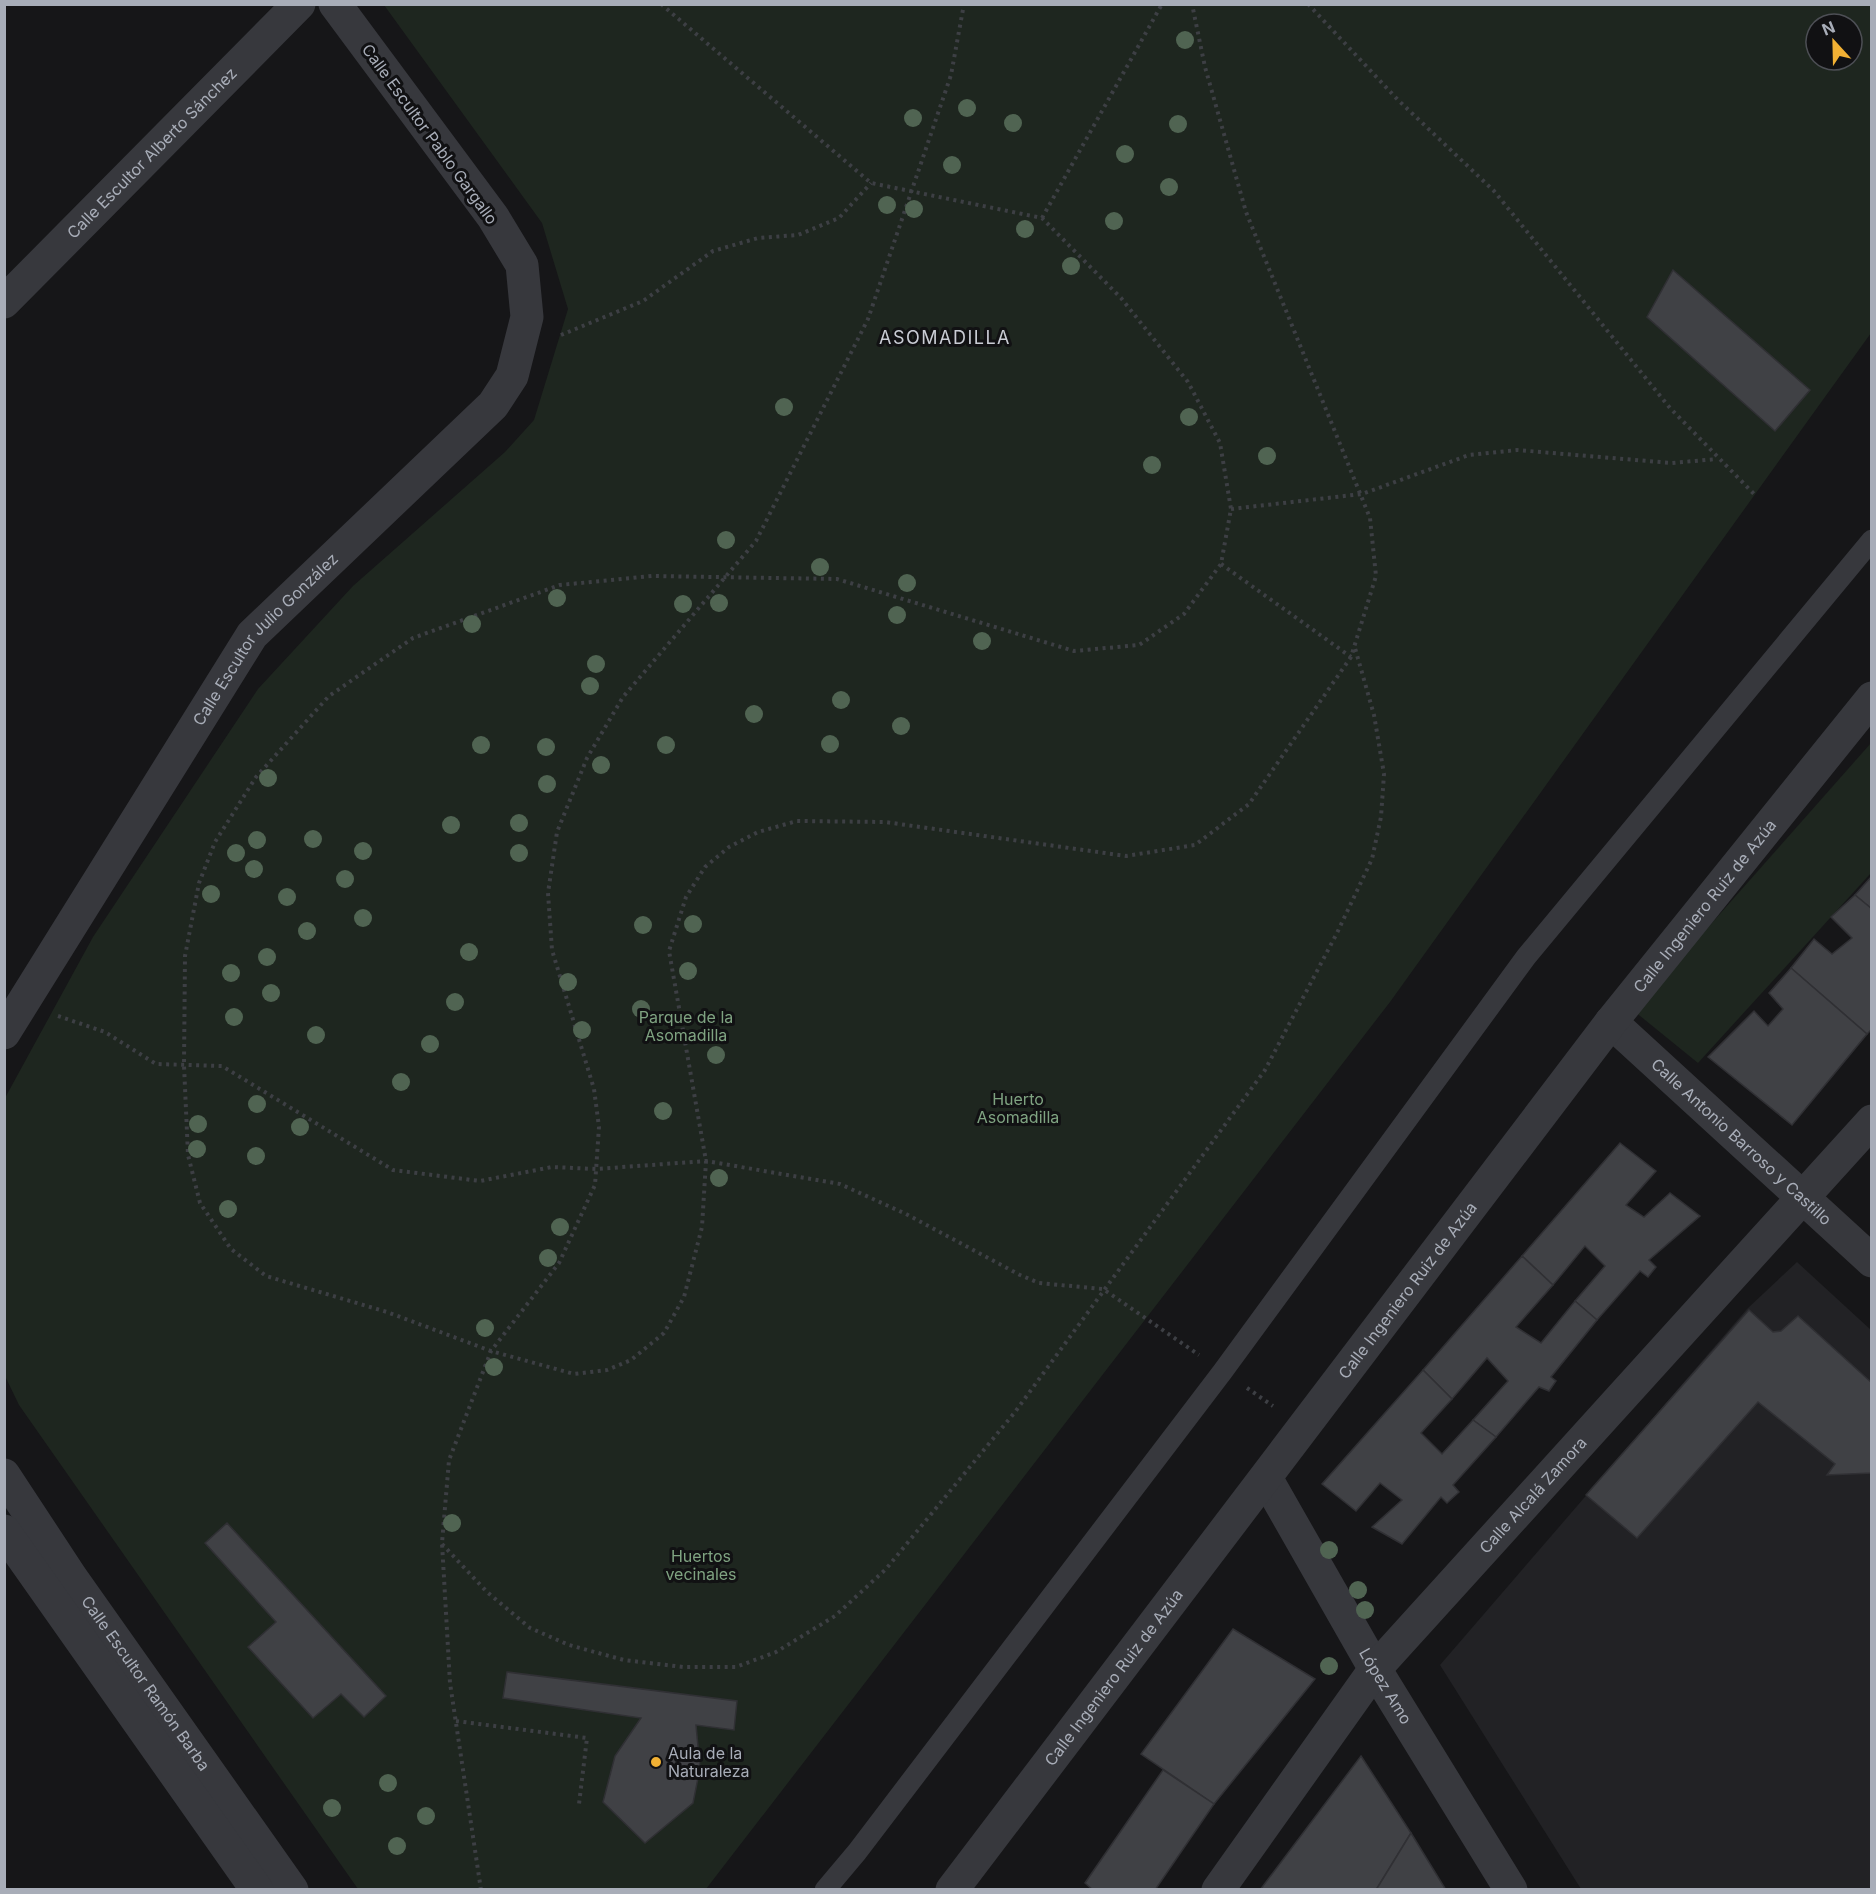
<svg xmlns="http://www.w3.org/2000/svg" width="1876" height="1894" viewBox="0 0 1876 1894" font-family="Inter,sans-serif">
<rect width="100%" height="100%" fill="#161618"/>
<path fill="#222225" d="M1797 1262 1871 1330V1889H1581L1440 1665 1747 1309Z"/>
<g fill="#1e261f" fill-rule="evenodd">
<path d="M384 5H1871V333L1390 1002 706 1889H358L19 1405 5 1376V1098L93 937 258 689 353 586 505 452 534 420 568 309 542 223ZM1816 24H1852V60H1816Z"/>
<path d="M1871 743V873L1698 1063 1634 1011Z"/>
</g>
<g fill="#404145" stroke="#303034" stroke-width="1.5">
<path d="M1673 270 1810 390 1775 431 1647 317Z"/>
<path d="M1872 876V909L1855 895Z"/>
<path d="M1855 895 1872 909V1029L1867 1034 1791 968 1814 939 1832 954 1852 938 1831 917Z"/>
<path d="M1791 968 1867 1034 1792 1125 1708 1057 1754 1011 1768 1026 1783 1009 1769 993Z"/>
<path d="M1620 1143 1656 1171 1626 1205 1644 1217 1670 1193 1700 1216 1649 1260 1656 1267 1648 1277 1640 1271 1597 1320 1575 1301 1605 1266 1585 1246 1553 1285 1522 1256Z"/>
<path d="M1522 1256 1553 1285 1516 1327 1541 1343 1575 1301 1597 1320 1551 1377 1556 1381 1549 1391 1539 1387 1496 1437 1473 1420 1508 1381 1487 1358 1452 1399 1423 1370Z"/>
<path d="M1749 1310 1773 1332 1781 1331 1798 1316 1872 1383V1473L1827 1475 1835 1464 1758 1402 1637 1538 1586 1495Z"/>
<path d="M1423 1370 1452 1399 1421 1433 1442 1454 1473 1420 1496 1437 1453 1485 1459 1492 1447 1503 1441 1497 1402 1544 1372 1527 1402 1500 1380 1483 1356 1511 1322 1484Z"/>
<path d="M227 1523 386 1696 364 1717 341 1694 313 1718 248 1647 276 1622 205 1543Z"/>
<path d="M1233 1629 1315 1679 1214 1804 1141 1754Z"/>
<path d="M507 1672 737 1701 734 1730 696 1725 700 1768 693 1803 645 1843 603 1802 615 1756 641 1718 503 1698Z"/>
<path d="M1361 1756 1411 1833 1376 1890H1260Z"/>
<path d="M1163 1770 1214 1804 1155 1890H1093L1085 1883Z"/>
<path d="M1411 1833 1446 1890H1376Z"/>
</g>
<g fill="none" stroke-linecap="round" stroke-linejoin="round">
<g stroke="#3d3f44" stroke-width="4" stroke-dasharray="3 4.5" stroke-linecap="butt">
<path d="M661 4 871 183 1042 218 1121 298 1188 382 1220 443 1231 509 1221 564 1184 614 1139 645 1074 651 837 579 652 576 560 585 413 638 329 696 256 777 215 842 199 883 185 956 184 1065 188 1155 200 1203 231 1249 266 1276 387 1312 491 1351 574 1374 607 1370 631 1360 664 1333 684 1297 702 1227 706 1161 669 951 686 897 705 867 729 847 758 832 797 821 885 822 1126 856 1195 845 1249 804 1351 657 1376 576 1370 518 1246 212 1205 67 1192 4"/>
<path d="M1308 4 1398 100 1494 191 1670 408 1755 495"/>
<path d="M1042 218 1162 4"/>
<path d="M561 335 643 301 713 251 758 238 798 235 839 218 871 183"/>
<path d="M1231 509 1362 494 1469 455 1517 450 1672 463 1717 459"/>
<path d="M1221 564 1351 657"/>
<path d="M58 1016 105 1032 156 1064 222 1066 393 1170 480 1181 552 1167 596 1169 706 1161 840 1184 906 1214 1020 1275 1039 1283 1103 1289 1199 1355"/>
<path d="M1247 1388 1273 1406"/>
<path d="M442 1544 487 1592 530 1628 569 1645 624 1660 683 1667H736L776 1652 835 1616 886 1569 1015 1412 1265 1070 1337 933 1372 859 1381 817 1384 774 1374 715 1355 648"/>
<path d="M456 1721 587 1738 579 1804"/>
<path d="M481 1890 450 1683 442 1543 449 1460 491 1351 559 1263 595 1185 599 1127 594 1089 552 950 548 893 557 832 587 758 623 697 756 541 868 319 951 75 964 4"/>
</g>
<path stroke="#37383d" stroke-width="21" d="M825 1890 857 1852 1223 1371 1526 957 1872 540"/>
<g stroke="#37383d" stroke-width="33">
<path id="s1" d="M4 302 299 4"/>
<path id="s2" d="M1611 1022 1872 1261"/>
<path id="s3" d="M4 1033 252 635 493 405 512 376 527 317 522 265 493 217 335 4"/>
<path id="s4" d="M1266 1478 1375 1669 1511 1890"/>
<path id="s5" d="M1218 1890 1375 1669 1872 1121"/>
</g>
<g stroke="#37383d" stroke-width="33">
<path id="s6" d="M4 1475 71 1577 292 1890"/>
<path d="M4 1531 257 1890"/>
<path id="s7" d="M952 1890 1611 1022 1872 698"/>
</g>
</g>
<g fill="#506452">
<circle cx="1185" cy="40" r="9"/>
<circle cx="967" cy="108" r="9"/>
<circle cx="913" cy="118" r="9"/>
<circle cx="1013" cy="123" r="9"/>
<circle cx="1178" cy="124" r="9"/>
<circle cx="1125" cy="154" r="9"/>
<circle cx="952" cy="165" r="9"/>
<circle cx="1169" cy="187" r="9"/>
<circle cx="887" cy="205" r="9"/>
<circle cx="914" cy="209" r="9"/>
<circle cx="1114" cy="221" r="9"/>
<circle cx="1025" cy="229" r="9"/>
<circle cx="1071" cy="266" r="9"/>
<circle cx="784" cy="407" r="9"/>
<circle cx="1189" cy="417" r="9"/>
<circle cx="1267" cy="456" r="9"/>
<circle cx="1152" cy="465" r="9"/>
<circle cx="726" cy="540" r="9"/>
<circle cx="820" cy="567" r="9"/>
<circle cx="907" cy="583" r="9"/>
<circle cx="557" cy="598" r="9"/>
<circle cx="719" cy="603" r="9"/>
<circle cx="683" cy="604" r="9"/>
<circle cx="897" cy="615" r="9"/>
<circle cx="472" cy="624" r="9"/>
<circle cx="982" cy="641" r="9"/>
<circle cx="596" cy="664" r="9"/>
<circle cx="590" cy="686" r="9"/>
<circle cx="841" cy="700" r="9"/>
<circle cx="754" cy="714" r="9"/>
<circle cx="901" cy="726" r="9"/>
<circle cx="830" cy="744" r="9"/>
<circle cx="481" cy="745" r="9"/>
<circle cx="666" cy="745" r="9"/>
<circle cx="546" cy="747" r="9"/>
<circle cx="601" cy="765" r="9"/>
<circle cx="268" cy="778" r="9"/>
<circle cx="547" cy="784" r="9"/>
<circle cx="519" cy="823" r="9"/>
<circle cx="451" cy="825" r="9"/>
<circle cx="313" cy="839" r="9"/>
<circle cx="257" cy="840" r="9"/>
<circle cx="363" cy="851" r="9"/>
<circle cx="236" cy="853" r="9"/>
<circle cx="519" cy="853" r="9"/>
<circle cx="254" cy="869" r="9"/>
<circle cx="345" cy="879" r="9"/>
<circle cx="211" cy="894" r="9"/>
<circle cx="287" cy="897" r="9"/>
<circle cx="363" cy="918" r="9"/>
<circle cx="693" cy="924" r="9"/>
<circle cx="643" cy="925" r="9"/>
<circle cx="307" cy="931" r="9"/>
<circle cx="469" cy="952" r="9"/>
<circle cx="267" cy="957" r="9"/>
<circle cx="688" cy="971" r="9"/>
<circle cx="231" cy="973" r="9"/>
<circle cx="568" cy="982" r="9"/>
<circle cx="271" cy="993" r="9"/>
<circle cx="455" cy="1002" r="9"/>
<circle cx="641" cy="1009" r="9"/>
<circle cx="234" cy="1017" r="9"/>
<circle cx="582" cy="1030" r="9"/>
<circle cx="316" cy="1035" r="9"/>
<circle cx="430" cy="1044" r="9"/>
<circle cx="716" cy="1055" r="9"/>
<circle cx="401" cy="1082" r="9"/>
<circle cx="257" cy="1104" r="9"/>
<circle cx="663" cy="1111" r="9"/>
<circle cx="198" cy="1124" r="9"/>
<circle cx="300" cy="1127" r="9"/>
<circle cx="197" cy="1149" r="9"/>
<circle cx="256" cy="1156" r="9"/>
<circle cx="719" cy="1178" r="9"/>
<circle cx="228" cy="1209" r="9"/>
<circle cx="560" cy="1227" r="9"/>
<circle cx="548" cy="1258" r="9"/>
<circle cx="485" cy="1328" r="9"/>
<circle cx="494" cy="1367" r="9"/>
<circle cx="452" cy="1523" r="9"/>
<circle cx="1329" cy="1550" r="9"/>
<circle cx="1358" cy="1590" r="9"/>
<circle cx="1365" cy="1610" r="9"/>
<circle cx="1329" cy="1666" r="9"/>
<circle cx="388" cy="1783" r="9"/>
<circle cx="332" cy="1808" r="9"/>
<circle cx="426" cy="1816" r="9"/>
<circle cx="397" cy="1846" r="9"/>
</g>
<circle fill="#f2b134" stroke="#111113" stroke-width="2" cx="656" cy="1762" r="6"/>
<g text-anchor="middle" stroke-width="6" stroke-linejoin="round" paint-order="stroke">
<g font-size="16" fill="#a8adb8" stroke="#111113">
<text transform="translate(430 134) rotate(54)" y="6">Calle Escultor Pablo Gargallo</text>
<text dy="6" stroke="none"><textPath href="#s1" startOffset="210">Calle Escultor Alberto Sánchez</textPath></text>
<text dy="6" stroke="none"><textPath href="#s3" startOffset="474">Calle Escultor Julio González</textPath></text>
<text dy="6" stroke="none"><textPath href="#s7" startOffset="1239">Calle Ingeniero Ruiz de Azúa</textPath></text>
<text dy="6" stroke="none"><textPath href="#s2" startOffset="177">Calle Antonio Barroso y Castillo</textPath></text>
<text dy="6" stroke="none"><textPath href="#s7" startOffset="753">Calle Ingeniero Ruiz de Azúa</textPath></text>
<text dy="6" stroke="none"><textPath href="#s5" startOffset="506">Calle Alcalá Zamora</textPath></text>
<text dy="6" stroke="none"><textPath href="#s7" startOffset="267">Calle Ingeniero Ruiz de Azúa</textPath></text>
<text dy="6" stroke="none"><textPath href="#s6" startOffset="252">Calle Escultor Ramón Barba</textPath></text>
<text dy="6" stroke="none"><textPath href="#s4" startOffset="240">López Amo</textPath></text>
</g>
<g font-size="16" fill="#7fa381" stroke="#111113">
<text x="686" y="1023">Parque de la<tspan x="686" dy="18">Asomadilla</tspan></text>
<text x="1018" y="1105">Huerto<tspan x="1018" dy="18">Asomadilla</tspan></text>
<text x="701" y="1562">Huertos<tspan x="701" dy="18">vecinales</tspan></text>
</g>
<g font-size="16" fill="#a8adb8" stroke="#111113" text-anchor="start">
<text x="668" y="1759">Aula de la<tspan x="668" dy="18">Naturaleza</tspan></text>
</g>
<g font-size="18" letter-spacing="1.5" fill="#c9ccd4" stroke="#111113">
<text x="945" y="344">ASOMADILLA</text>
</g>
</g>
<rect width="1876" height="1894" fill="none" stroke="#a8adb8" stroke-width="12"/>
<g transform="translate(1834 42) rotate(338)"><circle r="28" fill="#111113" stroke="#4d4f55" stroke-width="1.5"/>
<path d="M0-4.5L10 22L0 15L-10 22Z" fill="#f2b134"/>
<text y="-9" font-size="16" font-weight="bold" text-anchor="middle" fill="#a8adb8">N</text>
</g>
</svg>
